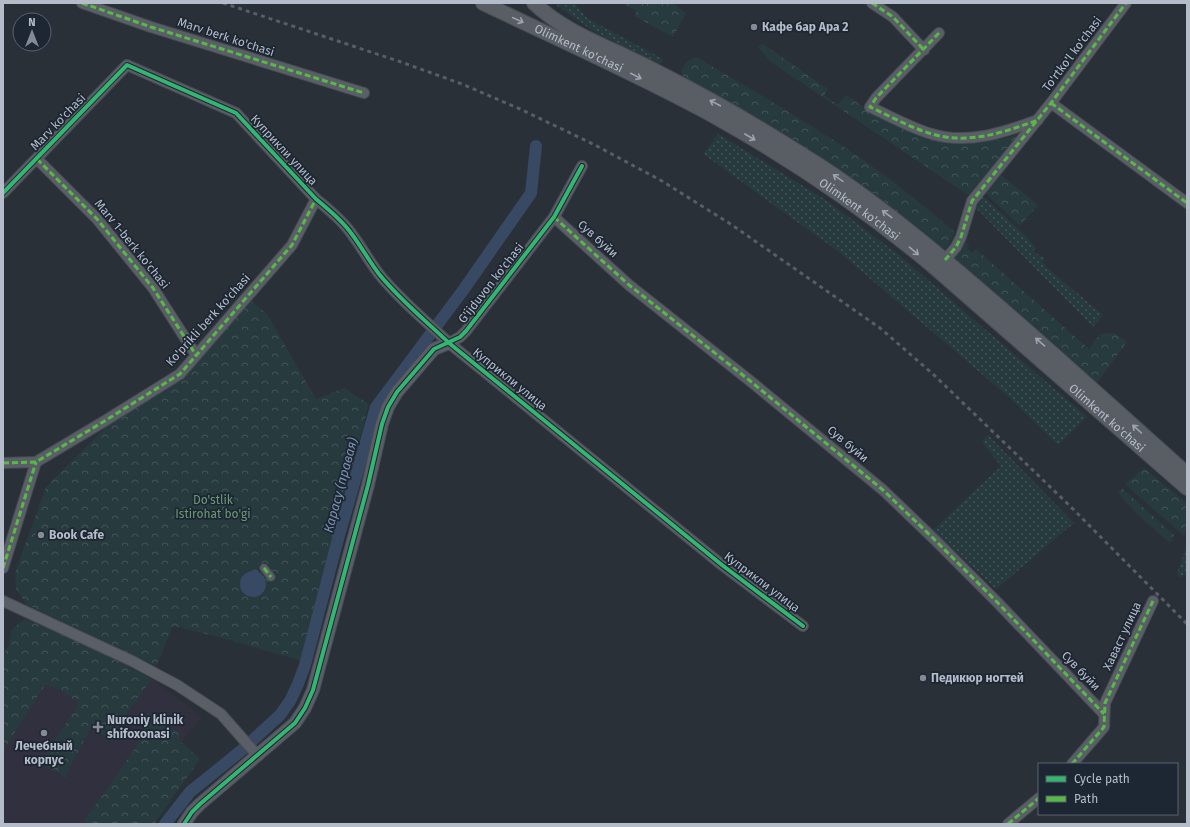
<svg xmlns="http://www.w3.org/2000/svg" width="1190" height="827" viewBox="0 0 1190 827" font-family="'Fira Sans',sans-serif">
<defs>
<pattern id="grass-dots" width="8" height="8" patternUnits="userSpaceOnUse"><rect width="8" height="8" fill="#273a3e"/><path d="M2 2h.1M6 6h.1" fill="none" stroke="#445559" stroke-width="1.8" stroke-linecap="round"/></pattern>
<pattern id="forest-crowns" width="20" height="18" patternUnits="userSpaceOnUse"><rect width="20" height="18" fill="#273a3e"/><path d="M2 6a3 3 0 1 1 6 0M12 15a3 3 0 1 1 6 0" fill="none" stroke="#445559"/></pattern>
</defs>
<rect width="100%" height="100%" fill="#2a3038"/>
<path fill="#31303e" d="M25 619 88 646 152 679 202 717 188 733 128 824H3V655L9 644 12 629Z"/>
<g fill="url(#grass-dots)">
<path d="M553 3H574L587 18 663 59 660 64 593 31Z"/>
<path d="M718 134 826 200 899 255 1087 417 1058 445 1011 399 838 251 703 154Z"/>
<path d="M982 195 1025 235 1036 248 1033 251 1045 259 1042 262 1046 265 1045 266 1103 315 1093 327 976 208Z"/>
<path d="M988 435 1074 523 996 589 933 530 1001 466 982 442Z"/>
<path d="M1187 544V572L1181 578 1177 574Z"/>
</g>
<g fill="url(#forest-crowns)">
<path d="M624 3H670L678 6 677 7 686 13 673 37 634 16 637 11 624 4Z"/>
<path d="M763 44 828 89 824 95 838 105 846 95C871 113 896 124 926 134 939 138 951 143 964 143 984 144 1003 139 1022 133L968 195 771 62 758 47Z"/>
<path d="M696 57C751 89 806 121 859 157 893 180 924 206 955 232L945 251C866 182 777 126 684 77L681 72C684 64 688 59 696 57Z"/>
<path d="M1001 175 1038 205 1020 226 985 193Z"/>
<path d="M966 243 970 245 967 249 972 253 976 249 1089 349 1100 334 1114 333 1127 342 1097 383 953 257Z"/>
<path d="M250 300 267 314 316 399 344 388 369 404 302 661 215 636 173 626 156 666 26 604 16 589 15 573 46 487 106 427 184 375Z"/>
<path d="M1144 468 1187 503V527L1184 536 1125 484Z"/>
<path d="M1122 488 1174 535 1170 543 1137 514 1118 493Z"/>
<path d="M25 619 88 646 152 679 108 738 90 729 65 777 40 763 79 703 57 688 45 685 3 751V655L9 644 12 629Z"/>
<path d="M147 712 180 734 179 740 200 759 154 824H82L136 747Z"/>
</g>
<circle fill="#384963" cx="253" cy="584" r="13"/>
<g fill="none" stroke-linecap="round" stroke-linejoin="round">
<path stroke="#384963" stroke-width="12" d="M165 824 190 792 242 750 280 715 290 701 298 684 305 665 338 539 376 407 464 289 531 193 536 146"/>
<g stroke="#484c53" stroke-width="9">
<path id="pedestrian" d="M264 568 271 577"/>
</g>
<g stroke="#484c53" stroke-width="12">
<g id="minor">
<path d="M82 3 151 27 364 93"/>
<path d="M872 3 893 17 924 50"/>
<path d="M939 33 876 98 870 107C890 116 911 128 932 134 968 145 1005 132 1038 120"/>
<path d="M1051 103 1187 203"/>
<path d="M37 159 97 219 153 288 196 355"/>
<path d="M3 193 127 65 236 113 316 199C328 209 342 220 351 233 361 246 369 261 379 274 400 300 425 320 449 343L722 565 803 626"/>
<path d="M554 217 629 285 749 380 883 490 935 540 998 603 1104 714"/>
<path d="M945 260 956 247 961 237 972 201 1051 103 1126 3"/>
<path d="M449 343 460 337 466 331 554 217 582 166"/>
<path d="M3 463 36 462 103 422 180 374 292 245 316 199"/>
<path d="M3 568 36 462"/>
<path d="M3 601 132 661 177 685 221 714 258 756"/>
<path d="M1072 764 1104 727 1105 703 1153 601"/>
<path d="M1008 824 1039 798"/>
</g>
</g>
<g stroke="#484c53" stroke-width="14">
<path id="tertiary" d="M184 824 192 812 200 804 295 723 305 708 313 690 368 485 382 424 388 407 397 392 434 349 449 343"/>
</g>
<g stroke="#484c53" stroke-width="16">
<g id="secondary">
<path id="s1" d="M483 3C560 40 639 75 714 116 791 159 865 209 933 266L1187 488"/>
<path d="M534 3C560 28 593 41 625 56 638 62 652 69 665 76 718 103 769 133 820 166 874 201 925 243 974 285 1046 346 1116 411 1187 474"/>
</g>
</g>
<use href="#pedestrian" stroke="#5a5e66" stroke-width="7"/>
<use href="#minor" stroke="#5a5e66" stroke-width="10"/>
<use href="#tertiary" stroke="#5a5e66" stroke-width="12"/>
<use href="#secondary" stroke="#595d64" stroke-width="14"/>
<path stroke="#595d64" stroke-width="3" stroke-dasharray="4 4" stroke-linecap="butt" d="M223 3 401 62 462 84 520 109 593 144 662 181 732 225 880 328 934 375 1070 506 1187 624"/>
<g stroke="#58b947" stroke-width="3" stroke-dasharray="6 3" stroke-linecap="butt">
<path d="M82 3 151 27 364 93"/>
<path d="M872 3 893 17 924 50"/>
<path d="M939 33 876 98 870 107C890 116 911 128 932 134 968 145 1005 132 1038 120"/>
<path d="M1051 103 1187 203"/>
<path d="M37 159 97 219 153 288 196 355"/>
<path d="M554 217 629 285 749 380 883 490 935 540 998 603 1104 714"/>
<path d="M945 260 956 247 961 237 972 201 1051 103 1126 3"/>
<path d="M3 463 36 462 103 422 180 374 292 245 316 199"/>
<path d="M3 568 36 462"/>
<path d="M264 568 271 577"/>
<path d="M1072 764 1104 727 1105 703 1153 601"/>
<path d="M1008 824 1039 798"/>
</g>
<g stroke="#1d2633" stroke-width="6">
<g id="cycleway">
<path d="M3 193 127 65 236 113 316 199C328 209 342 220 351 233 361 246 369 261 379 274 400 300 425 320 449 343L722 565 803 626"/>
<path d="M184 824 192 812 200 804 295 723 305 708 313 690 368 485 382 424 388 407 397 392 434 349 460 337 466 331 554 217 582 166"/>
</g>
</g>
<use href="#cycleway" stroke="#33b770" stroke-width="4"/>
</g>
<defs><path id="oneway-shaft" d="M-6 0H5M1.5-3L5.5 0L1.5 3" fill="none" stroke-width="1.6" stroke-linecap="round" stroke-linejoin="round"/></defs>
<g stroke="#9da4b0">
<use href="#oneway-shaft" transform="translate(518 20) rotate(25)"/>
<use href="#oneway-shaft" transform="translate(636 76) rotate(27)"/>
<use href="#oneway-shaft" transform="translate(715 103) rotate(-152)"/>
<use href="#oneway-shaft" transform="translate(750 137) rotate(30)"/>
<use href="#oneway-shaft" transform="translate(838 178) rotate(-145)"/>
<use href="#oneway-shaft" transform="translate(887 214) rotate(-143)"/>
<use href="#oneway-shaft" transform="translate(914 251) rotate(40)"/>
<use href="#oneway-shaft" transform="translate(1040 342) rotate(-139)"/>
<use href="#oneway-shaft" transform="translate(1137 429) rotate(-138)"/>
</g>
<g fill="#848b96" stroke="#1d2633" stroke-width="1.5">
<circle cx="754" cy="27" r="4"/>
<circle cx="41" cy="535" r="4"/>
<circle cx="923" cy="678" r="4"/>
<path d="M96 721h4v4h4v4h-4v4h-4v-4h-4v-4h4z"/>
<circle cx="44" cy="733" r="4"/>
</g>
<g text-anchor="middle" stroke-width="3.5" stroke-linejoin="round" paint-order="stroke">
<g font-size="12" font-weight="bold" fill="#b4bcc9" stroke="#1d2633" text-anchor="start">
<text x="762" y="31">Кафе бар Ара 2</text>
<text x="49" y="539">Book Cafe</text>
<text x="931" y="682">Педикюр ногтей</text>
<text x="107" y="724">Nuroniy klinik<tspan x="107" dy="14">shifoxonasi</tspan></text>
<text x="44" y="750" text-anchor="middle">Лечебный<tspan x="44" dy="14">корпус</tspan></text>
</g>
<g font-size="12" fill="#b4bcc9" stroke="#1d2633">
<text transform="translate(226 37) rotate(18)" y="4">Marv berk ko'chasi</text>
<text dy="4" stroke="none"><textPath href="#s1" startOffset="106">Olimkent ko'chasi</textPath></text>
<text transform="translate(1072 54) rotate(-53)" y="4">To'rtko'l ko'chasi</text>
<text transform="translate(58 122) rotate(-46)" y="4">Marv ko'chasi</text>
<text transform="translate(284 150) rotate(47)" y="4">Куприкли улица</text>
<text dy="4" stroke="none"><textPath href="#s1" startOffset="430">Olimkent ko'chasi</textPath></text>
<text transform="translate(598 239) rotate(42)" y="4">Сув буйи</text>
<text transform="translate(132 244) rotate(51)" y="4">Marv 1-berk ko'chasi</text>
<text transform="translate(491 283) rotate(-52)" y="4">G'ijduvon ko'chasi</text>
<text transform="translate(208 320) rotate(-48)" y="4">Ko'prikli berk ko'chasi</text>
<text transform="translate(510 379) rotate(39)" y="4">Куприкли улица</text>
<text dy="4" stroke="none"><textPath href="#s1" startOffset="754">Olimkent ko'chasi</textPath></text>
<text transform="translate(848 444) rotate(40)" y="4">Сув буйи</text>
<text transform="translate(762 582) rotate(37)" y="4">Куприкли улица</text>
<text transform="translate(1122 636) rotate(-65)" y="4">Хаваст улица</text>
<text transform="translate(1081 671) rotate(46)" y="4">Сув буйи</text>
</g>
<g font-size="12" fill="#6b9a76" stroke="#1d2633">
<text x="213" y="504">Do'stlik<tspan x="213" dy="14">Istirohat bo'gi</tspan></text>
</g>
<g font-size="13" font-style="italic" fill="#7c92b1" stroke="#1d2633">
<text transform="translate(340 485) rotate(-75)" y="5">Карасу (правая)</text>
</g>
</g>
<rect width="1190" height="827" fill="none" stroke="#b4bcc9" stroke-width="8"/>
<rect x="1038" y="763" width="140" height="52" fill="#1d2633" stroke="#59626f"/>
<rect x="1046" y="776" width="20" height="6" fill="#33b770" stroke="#59626f"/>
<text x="1074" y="783" font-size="12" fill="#b4bcc9">Cycle path</text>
<rect x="1046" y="796" width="20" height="6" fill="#58b947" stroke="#59626f"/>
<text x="1074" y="803" font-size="12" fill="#b4bcc9">Path</text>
<g transform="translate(32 32)"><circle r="19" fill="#1d2633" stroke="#59626f"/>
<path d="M0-3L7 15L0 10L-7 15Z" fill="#848b96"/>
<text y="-6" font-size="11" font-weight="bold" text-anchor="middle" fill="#b4bcc9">N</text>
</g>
</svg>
